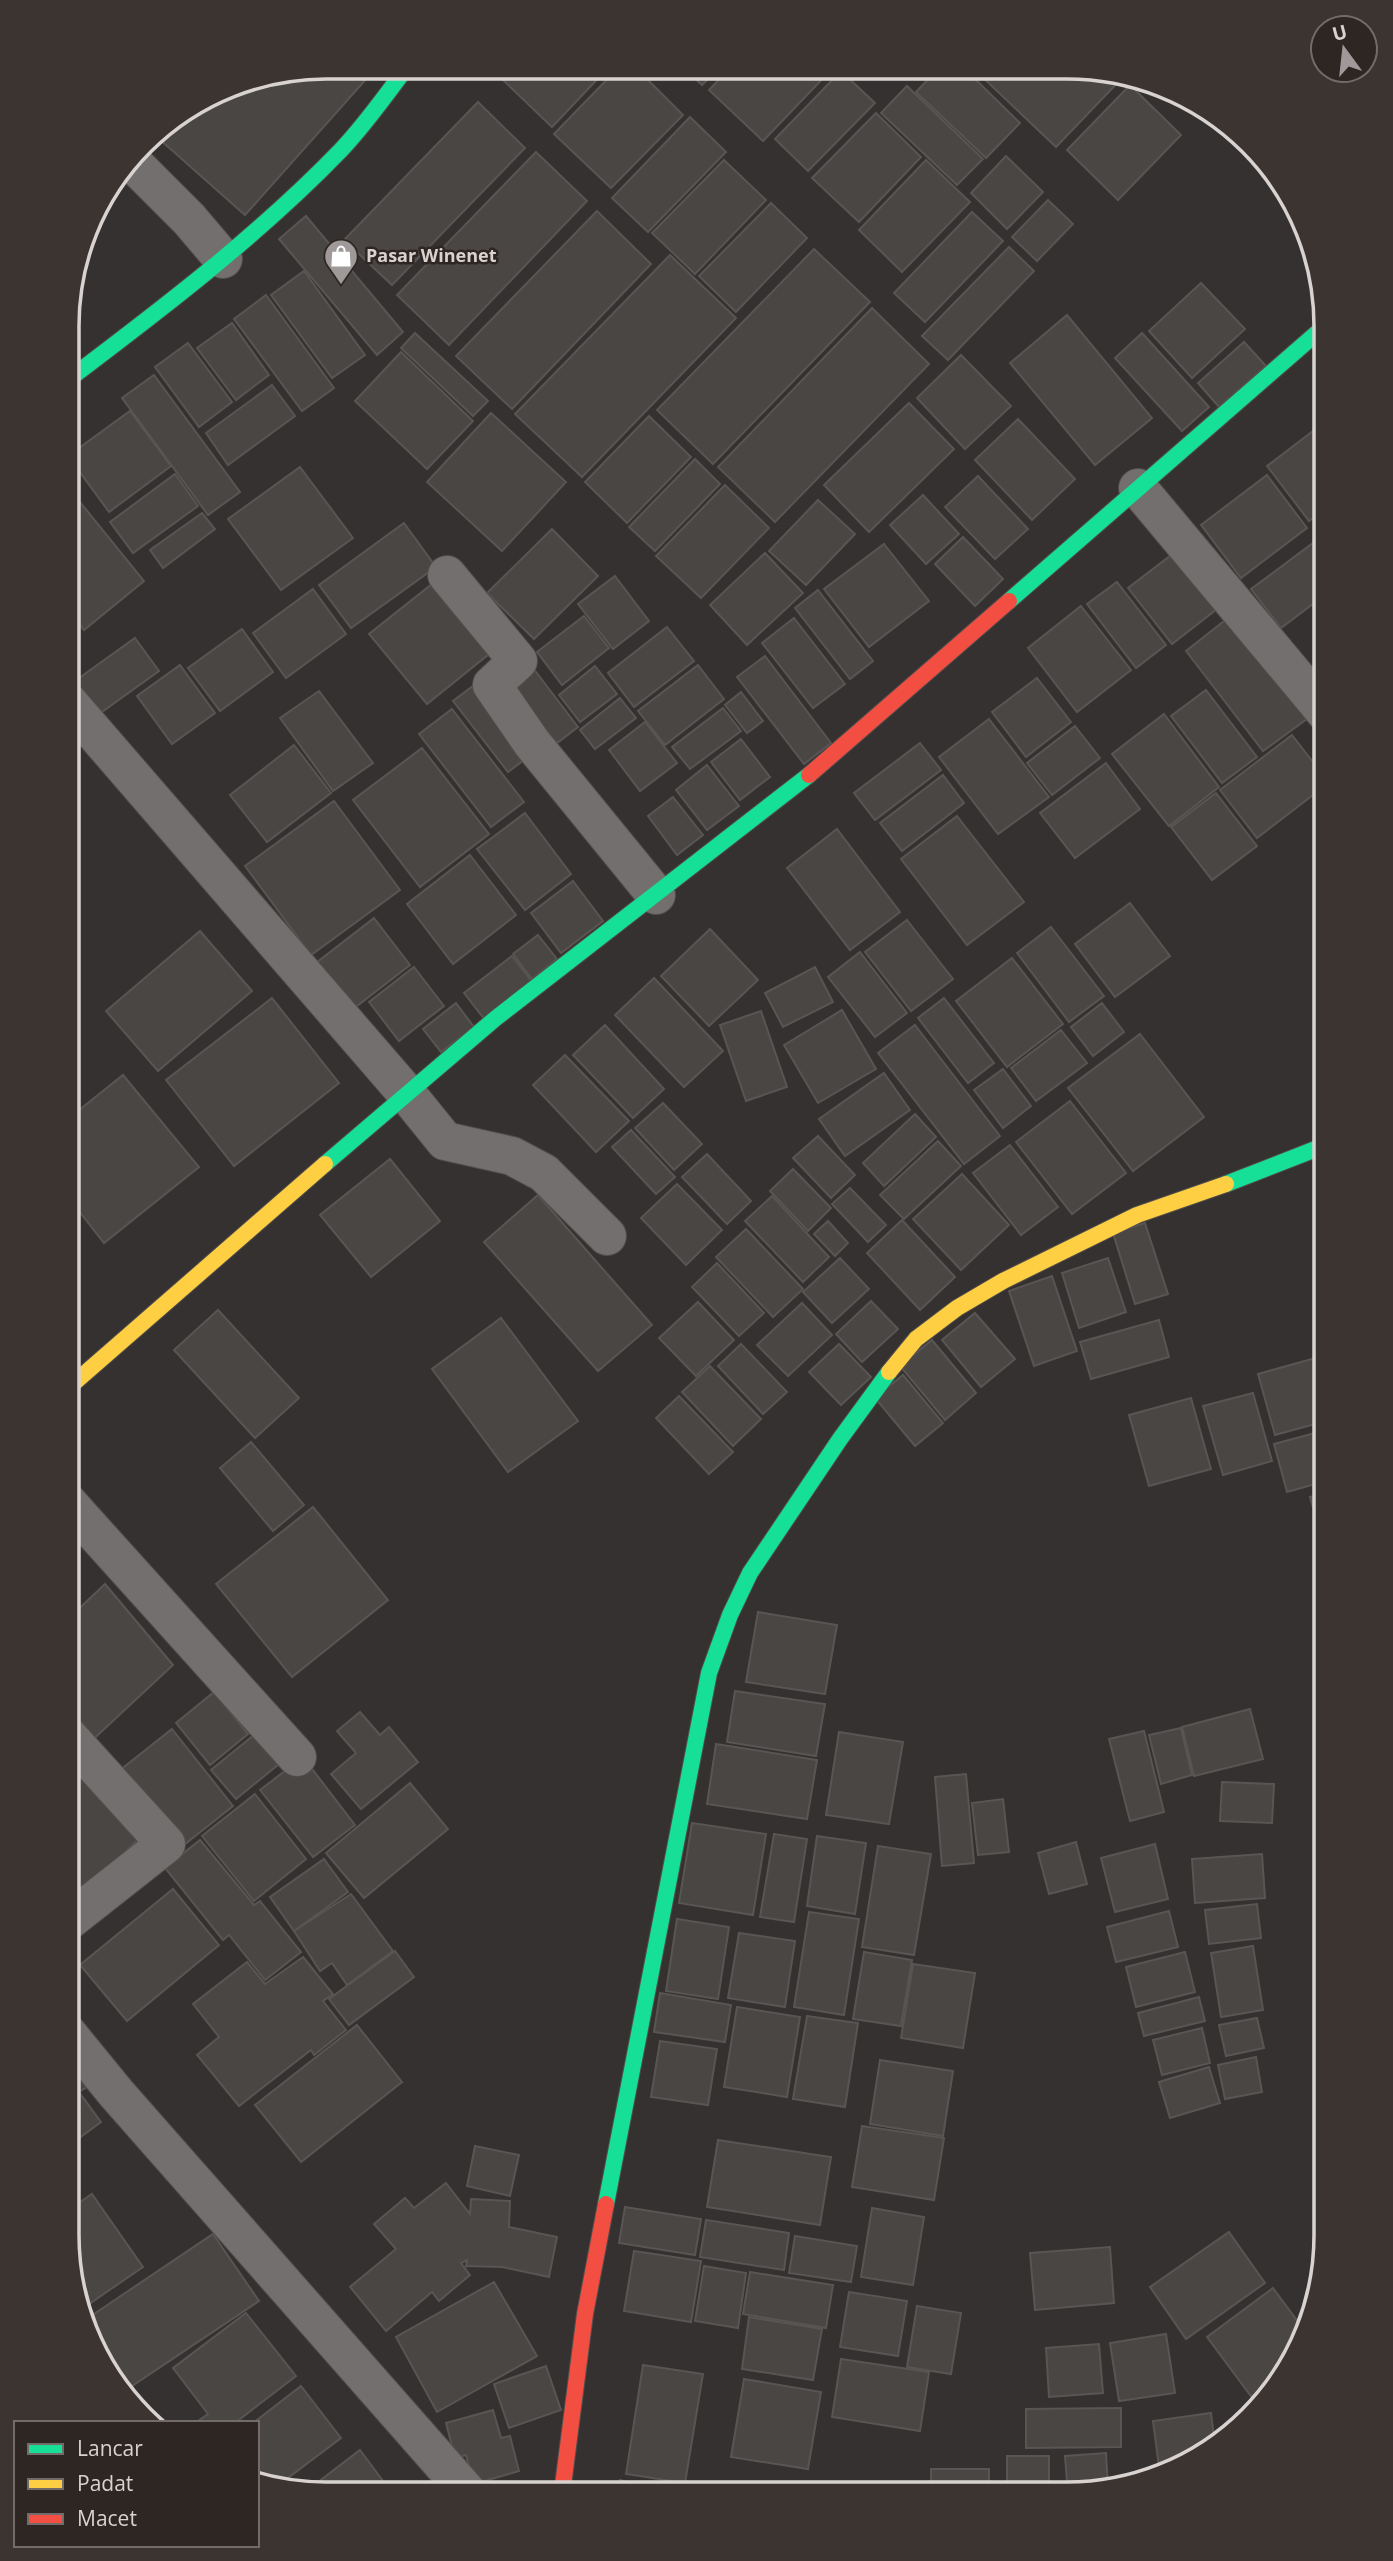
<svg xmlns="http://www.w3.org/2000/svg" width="1393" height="2561" viewBox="0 0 1393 2561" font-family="'Open Sans',sans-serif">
<rect width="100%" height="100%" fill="#353130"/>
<g fill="#4a4644" stroke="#595554" stroke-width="2">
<path d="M326 66 377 67 245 215 158 138 175 118 227 86Z"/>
<path d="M515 68H608L552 127 503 80Z"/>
<path d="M618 68H636L683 115 611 188 554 134Z"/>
<path d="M685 69H718L702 85Z"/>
<path d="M729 69 831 70 763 141 709 90Z"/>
<path d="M937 70H966L1020 123 986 158 916 92Z"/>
<path d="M841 71 875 103 808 171 775 139Z"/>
<path d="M976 71H1117L1126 74 1056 147Z"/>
<path d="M1130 85 1181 135 1118 200 1067 150Z"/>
<path d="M907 86 983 159 957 185 881 113Z"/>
<path d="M478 102 525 148 392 285 344 240Z"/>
<path d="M876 113 921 157 859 222 812 178Z"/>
<path d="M690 117 726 152 648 232 612 198Z"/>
<path d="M1249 143 1283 181 1290 197 1242 150Z"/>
<path d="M536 152 587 201 449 345 397 295Z"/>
<path d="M1006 156 1043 192 1007 229 971 193Z"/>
<path d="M724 160 766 200 695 274 652 233Z"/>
<path d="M926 160 970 202 902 272 859 230Z"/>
<path d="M1048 200 1073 224 1037 261 1012 237Z"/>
<path d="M771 203 807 238 736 312 699 276Z"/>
<path d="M597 211 651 264 512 409 456 356Z"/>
<path d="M972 212 1003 241 925 322 894 293Z"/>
<path d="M306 216 403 332 377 355 279 239Z"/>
<path d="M1009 247 1034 271 948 360 922 336Z"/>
<path d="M814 249 870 302 713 464 657 410Z"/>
<path d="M670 255 736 318 582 477 515 414Z"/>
<path d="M304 271 365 355 332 378 271 295Z"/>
<path d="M1201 283 1245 329 1192 378 1149 331Z"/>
<path d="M266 295 334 388 302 411 234 319Z"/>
<path d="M872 308 929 364 775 522 718 467Z"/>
<path d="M1067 315 1152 418 1095 465 1010 363Z"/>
<path d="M232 323 269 375 236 400 197 348Z"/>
<path d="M415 333 488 401 473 416 401 348Z"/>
<path d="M1142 333 1209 407 1182 431 1115 358Z"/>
<path d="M1244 342 1266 366 1219 407 1198 383Z"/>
<path d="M188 343 232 402 199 427 155 367Z"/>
<path d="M401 352 473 421 427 469 355 401Z"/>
<path d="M961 355 1011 406 965 449 917 398Z"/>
<path d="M154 375 240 492 208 515 122 398Z"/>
<path d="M272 385 295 416 228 465 206 433Z"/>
<path d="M909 403 954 449 869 532 824 485Z"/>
<path d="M130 411 171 466 109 512 68 456Z"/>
<path d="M491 413 566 482 502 551 427 482Z"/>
<path d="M649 416 691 457 627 523 585 482Z"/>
<path d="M1018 419 1075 479 1032 520 975 460Z"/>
<path d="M1321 425 1326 432V508L1309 521 1267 466Z"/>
<path d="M695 459 720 484 655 551 629 527Z"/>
<path d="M300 467 353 538 281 590 228 519Z"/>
<path d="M175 474 198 506 133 553 110 522Z"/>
<path d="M1267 475 1307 528 1241 578 1201 525Z"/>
<path d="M978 476 1028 529 995 559 945 507Z"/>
<path d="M68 481 74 488 71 491 144 581 84 630 68 610Z"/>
<path d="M725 485 769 528 701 598 656 556Z"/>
<path d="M923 495 959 534 926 564 890 525Z"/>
<path d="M818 500 855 534 806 585 769 551Z"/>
<path d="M202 513 215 529 163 568 150 550Z"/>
<path d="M404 523 436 567 351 628 319 585Z"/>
<path d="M552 529 598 576 534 639 487 593Z"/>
<path d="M963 537 1003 579 975 606 935 564Z"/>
<path d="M1317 540 1326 552V594L1281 628 1251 589Z"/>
<path d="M884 544 929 601 869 647 824 589Z"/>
<path d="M765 553 803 593 747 645 710 605Z"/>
<path d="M1174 553 1217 609 1172 644 1128 588Z"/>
<path d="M615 576 649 621 613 649 578 604Z"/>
<path d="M437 580 494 650 427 704 369 634Z"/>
<path d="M1117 582 1166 645 1136 668 1087 604Z"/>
<path d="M313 589 346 634 286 678 253 633Z"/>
<path d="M818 590 873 661 850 679 795 608Z"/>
<path d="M1081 606 1131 670 1077 712 1028 648Z"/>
<path d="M1233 614 1311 716 1263 751 1186 651Z"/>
<path d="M584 616 609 648 562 685 537 652Z"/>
<path d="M794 618 845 684 813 708 762 643Z"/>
<path d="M667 627 694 661 634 707 608 673Z"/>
<path d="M242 629 273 672 220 711 188 668Z"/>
<path d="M135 638 159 671 99 714 75 681Z"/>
<path d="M765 656 831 743 804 764 737 677Z"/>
<path d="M180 665 215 713 172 744 137 696Z"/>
<path d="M698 665 724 699 665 745 638 711Z"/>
<path d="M595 666 617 694 580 722 559 695Z"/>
<path d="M533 668 578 727 548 750 502 691Z"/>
<path d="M1037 678 1071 722 1026 757 992 712Z"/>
<path d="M477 683 532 754 508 772 453 701Z"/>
<path d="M1206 690 1257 757 1222 783 1171 716Z"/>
<path d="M319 691 373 763 333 791 280 718Z"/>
<path d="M741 692 763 721 747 733 725 705Z"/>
<path d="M620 698 636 718 595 749 580 730Z"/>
<path d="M723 708 741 731 690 769 672 747Z"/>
<path d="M452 709 524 802 491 827 419 734Z"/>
<path d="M1164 714 1219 787 1169 826 1112 754Z"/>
<path d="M989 719 1049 797 998 834 939 757Z"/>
<path d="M645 722 677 763 640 791 609 750Z"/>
<path d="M1075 726 1100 758 1052 795 1027 763Z"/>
<path d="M1292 735 1326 779V785L1257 838 1220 790Z"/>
<path d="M741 739 770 777 740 800 711 762Z"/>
<path d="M920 743 941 770 875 820 854 793Z"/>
<path d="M294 745 331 793 267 842 230 795Z"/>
<path d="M422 748 489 834 420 887 353 800Z"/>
<path d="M1106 763 1140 809 1075 858 1040 813Z"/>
<path d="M707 765 739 806 707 830 676 790Z"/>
<path d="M943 775 964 803 902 851 880 823Z"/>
<path d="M1216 793 1257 846 1212 880 1171 827Z"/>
<path d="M673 797 703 835 677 855 648 816Z"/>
<path d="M334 801 400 890 311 955 245 866Z"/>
<path d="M525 813 571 874 525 910 477 849Z"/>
<path d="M957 816 1024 902 967 945 901 859Z"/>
<path d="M837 829 900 912 850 950 787 868Z"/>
<path d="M470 855 516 915 453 964 407 904Z"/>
<path d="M573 881 603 921 561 953 531 913Z"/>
<path d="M1130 903 1170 956 1115 997 1075 944Z"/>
<path d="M374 918 410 965 353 1009 316 963Z"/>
<path d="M907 920 953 979 911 1011 865 952Z"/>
<path d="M1051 927 1104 996 1069 1022 1017 953Z"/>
<path d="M710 929 758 980 709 1026 661 976Z"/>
<path d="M200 931 252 991 158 1071 106 1011Z"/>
<path d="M538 935 557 959 532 979 513 954Z"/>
<path d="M860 952 907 1013 875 1037 828 977Z"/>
<path d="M512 956 533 983 485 1020 464 993Z"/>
<path d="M1012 958 1063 1024 1007 1067 956 1001Z"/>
<path d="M414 967 444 1006 399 1041 369 1002Z"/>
<path d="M815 967 833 1002 783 1027 765 993Z"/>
<path d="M654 978 723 1051 684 1087 615 1015Z"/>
<path d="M272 998 339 1083 234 1166 166 1080Z"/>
<path d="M944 998 994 1063 968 1083 918 1018Z"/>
<path d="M456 1003 474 1027 441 1052 423 1029Z"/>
<path d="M1102 1003 1124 1032 1093 1056 1071 1027Z"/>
<path d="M842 1010 876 1069 818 1103 784 1045Z"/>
<path d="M761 1011 787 1087 746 1101 720 1025Z"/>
<path d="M605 1025 664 1089 633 1118 573 1055Z"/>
<path d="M915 1025 1000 1136 964 1164 878 1053Z"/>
<path d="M1061 1030 1087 1063 1036 1101 1011 1068Z"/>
<path d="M1140 1034 1204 1117 1133 1171 1068 1088Z"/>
<path d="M565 1055 629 1121 596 1152 533 1085Z"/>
<path d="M1003 1069 1031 1106 1003 1128 974 1090Z"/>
<path d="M884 1073 910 1110 845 1156 819 1119Z"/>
<path d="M123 1075 199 1167 104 1243 68 1197V1119Z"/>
<path d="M1070 1101 1126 1173 1072 1214 1016 1142Z"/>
<path d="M663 1103 702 1144 674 1170 635 1128Z"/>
<path d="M915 1114 936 1137 884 1186 863 1163Z"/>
<path d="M631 1130 675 1177 656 1194 612 1147Z"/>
<path d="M818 1136 855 1175 831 1198 793 1158Z"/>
<path d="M938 1141 961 1166 904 1219 880 1195Z"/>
<path d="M1010 1145 1058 1207 1021 1235 973 1173Z"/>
<path d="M707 1154 751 1201 727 1224 682 1177Z"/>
<path d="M390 1159 440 1221 371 1277 320 1215Z"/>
<path d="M793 1169 831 1208 808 1231 770 1191Z"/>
<path d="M962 1174 1009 1225 961 1270 913 1219Z"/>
<path d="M677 1184 722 1230 686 1265 641 1218Z"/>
<path d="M850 1188 886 1225 868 1242 832 1204Z"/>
<path d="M538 1195 652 1325 598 1371 484 1242Z"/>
<path d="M772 1196 829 1257 803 1282 745 1221Z"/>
<path d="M902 1220 955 1277 920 1310 867 1253Z"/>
<path d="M828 1221 848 1243 835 1256 814 1234Z"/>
<path d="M1145 1223 1168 1294 1135 1304 1113 1233Z"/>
<path d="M746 1229 803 1289 773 1317 716 1257Z"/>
<path d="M840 1258 869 1289 832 1323 803 1292Z"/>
<path d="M1108 1258 1126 1312 1079 1328 1062 1273Z"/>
<path d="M717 1263 764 1313 739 1336 692 1287Z"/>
<path d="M1052 1276 1077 1351 1034 1366 1009 1291Z"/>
<path d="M871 1301 898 1329 862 1362 836 1334Z"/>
<path d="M698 1302 734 1340 696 1376 659 1338Z"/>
<path d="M802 1303 832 1335 788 1376 757 1345Z"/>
<path d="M218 1310 299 1398 255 1438 174 1350Z"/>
<path d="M975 1313 1015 1359 981 1387 942 1340Z"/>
<path d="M501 1318 578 1421 508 1472 432 1369Z"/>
<path d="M1159 1320 1169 1357 1091 1379 1080 1342Z"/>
<path d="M932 1340 976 1393 945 1420 900 1366Z"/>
<path d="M741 1344 787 1392 763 1414 718 1366Z"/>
<path d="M839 1344 871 1377 841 1405 809 1372Z"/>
<path d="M1326 1355V1421L1275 1435 1258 1374Z"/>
<path d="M710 1366 761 1419 733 1446 682 1392Z"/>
<path d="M903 1375 943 1423 915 1446 875 1398Z"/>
<path d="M1253 1393 1272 1461 1223 1475 1203 1406Z"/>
<path d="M679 1396 733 1452 709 1474 656 1418Z"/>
<path d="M1191 1398 1211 1469 1149 1486 1129 1415Z"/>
<path d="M1326 1430V1481L1287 1492 1274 1444Z"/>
<path d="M251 1442 304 1505 273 1531 220 1468Z"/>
<path d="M1326 1493V1536L1322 1538 1310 1497Z"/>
<path d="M313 1507 388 1600 292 1677 216 1584Z"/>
<path d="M1326 1553V1595L1316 1556Z"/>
<path d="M105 1584 173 1665 86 1746 67 1725V1620Z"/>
<path d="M758 1612 837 1625 825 1694 746 1682Z"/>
<path d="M1326 1645V1683L1316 1647Z"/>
<path d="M735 1691 825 1704 816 1756 727 1742Z"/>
<path d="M214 1692 248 1734 210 1765 176 1723Z"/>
<path d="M1250 1709 1263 1759 1194 1776 1182 1727Z"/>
<path d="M360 1712 380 1735 389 1727 418 1762 361 1809 331 1774 356 1753 337 1731Z"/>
<path d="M1181 1728 1192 1775 1161 1784 1149 1735Z"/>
<path d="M172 1729 233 1806 180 1848 119 1771Z"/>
<path d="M260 1730 284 1760 236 1799 211 1770Z"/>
<path d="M1144 1731 1164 1812 1130 1821 1109 1739Z"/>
<path d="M839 1732 903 1742 889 1824 826 1815Z"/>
<path d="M716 1744 817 1760 807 1819 707 1804Z"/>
<path d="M67 1745 141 1837 127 1850 135 1860 78 1908 67 1895Z"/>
<path d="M303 1757 355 1825 313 1857 260 1790Z"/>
<path d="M966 1774 974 1863 942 1866 935 1777Z"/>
<path d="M1222 1782 1274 1784 1272 1823 1220 1821Z"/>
<path d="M410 1783 448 1829 364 1898 326 1853Z"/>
<path d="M255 1794 306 1859 254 1901 202 1836Z"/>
<path d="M1003 1799 1009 1852 978 1855 972 1803Z"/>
<path d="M692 1823 766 1834 753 1915 679 1903Z"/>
<path d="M774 1834 807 1839 794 1922 760 1917Z"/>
<path d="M817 1836 866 1843 855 1914 807 1906Z"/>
<path d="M200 1840 254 1905 260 1901 301 1952 265 1980 229 1935 223 1940 165 1868Z"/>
<path d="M1076 1842 1087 1884 1049 1894 1038 1853Z"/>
<path d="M1155 1844 1168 1899 1115 1912 1101 1858Z"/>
<path d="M878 1846 931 1854 914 1955 862 1947Z"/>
<path d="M1262 1854 1265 1898 1195 1903 1192 1859Z"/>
<path d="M324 1859 348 1892 294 1931 270 1897Z"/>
<path d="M173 1889 219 1945 127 2021 80 1965Z"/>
<path d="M351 1894 393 1951 347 1985 332 1963 320 1971 294 1931Z"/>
<path d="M1257 1904 1261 1938 1209 1944 1205 1910Z"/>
<path d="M1169 1911 1178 1947 1116 1962 1107 1927Z"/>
<path d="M809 1912 859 1919 844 2015 794 2007Z"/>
<path d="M677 1919 729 1927 718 1999 666 1991Z"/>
<path d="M739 1933 795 1941 785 2007 728 1998Z"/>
<path d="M1253 1946 1263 2010 1221 2017 1211 1953Z"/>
<path d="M395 1951 414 1977 349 2025 329 1999Z"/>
<path d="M864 1952 912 1960 901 2026 853 2019Z"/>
<path d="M1185 1952 1195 1992 1136 2007 1126 1967Z"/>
<path d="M303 1957 333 1994 323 2001 346 2030 314 2055 311 2050 239 2106 197 2055 219 2037 193 2004 247 1962 265 1984Z"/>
<path d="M913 1964 975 1973 963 2048 901 2038Z"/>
<path d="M660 1993 731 2005 725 2042 654 2032Z"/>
<path d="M1199 1997 1205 2021 1144 2036 1138 2013Z"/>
<path d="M737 2007 800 2017 787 2097 724 2087Z"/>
<path d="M807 2016 858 2023 845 2107 793 2099Z"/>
<path d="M1257 2018 1264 2048 1226 2056 1219 2025Z"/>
<path d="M357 2025 402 2082 301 2162 255 2105Z"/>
<path d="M1202 2028 1210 2063 1162 2075 1153 2040Z"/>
<path d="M660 2041 717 2049 708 2105 651 2097Z"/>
<path d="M1256 2057 1262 2092 1225 2099 1218 2065Z"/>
<path d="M67 2059 87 2087 79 2092 101 2122 67 2147Z"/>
<path d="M880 2060 953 2071 943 2136 870 2124Z"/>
<path d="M1209 2067 1220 2103 1170 2118 1159 2082Z"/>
<path d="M862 2126 944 2138 934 2200 852 2187Z"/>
<path d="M718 2140 831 2157 820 2225 707 2207Z"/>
<path d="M475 2146 519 2155 510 2196 467 2186Z"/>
<path d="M446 2183 470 2214 471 2199 510 2201 509 2227 557 2237 549 2277 502 2267 466 2266 467 2260 461 2263 470 2275 439 2301 432 2292 386 2331 350 2287 396 2249 374 2224 405 2198 414 2208Z"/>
<path d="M92 2194 143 2267 79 2311 66 2235 67 2211Z"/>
<path d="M625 2207 701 2219 695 2255 619 2243Z"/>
<path d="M872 2208 924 2217 913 2285 861 2277Z"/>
<path d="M706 2220 789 2233 784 2270 700 2257Z"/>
<path d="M1229 2232 1265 2283 1186 2339 1150 2287Z"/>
<path d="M213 2234 259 2301 126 2390 122 2384 117 2387 110 2380 82 2322Z"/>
<path d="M795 2236 857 2246 851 2282 789 2273Z"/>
<path d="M1110 2247 1114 2303 1035 2310 1030 2253Z"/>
<path d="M634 2251 701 2261 691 2322 624 2311Z"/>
<path d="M704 2266 746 2273 738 2328 695 2321Z"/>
<path d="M750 2272 833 2285 826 2328 743 2314Z"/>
<path d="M494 2282 537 2356 437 2412 396 2337Z"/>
<path d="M1273 2288 1307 2334 1273 2393 1259 2407 1207 2337Z"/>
<path d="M849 2292 907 2301 898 2356 840 2347Z"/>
<path d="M917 2306 961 2313 951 2374 907 2367Z"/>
<path d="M246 2313 296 2376 235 2423H195L208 2414 173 2368Z"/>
<path d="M749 2317 822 2329 813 2380 742 2369Z"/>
<path d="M1166 2334 1175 2393 1119 2401 1110 2343Z"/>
<path d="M1099 2344 1103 2393 1049 2397 1046 2348Z"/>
<path d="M841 2359 929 2372 920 2431 832 2417Z"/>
<path d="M643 2365 703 2374 685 2483 626 2474Z"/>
<path d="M546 2366 561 2410 509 2428 494 2384Z"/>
<path d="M744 2379 821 2392 808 2469 731 2457Z"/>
<path d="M301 2386 341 2438 284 2481 292 2492 257 2483V2423H253Z"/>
<path d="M1121 2408V2447L1026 2448V2409Z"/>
<path d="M493 2410 501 2438 510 2436 519 2471 474 2484 466 2455 455 2458 446 2423Z"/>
<path d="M1211 2413 1215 2446 1160 2475 1153 2421Z"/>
<path d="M360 2450 392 2493 305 2492Z"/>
<path d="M1106 2453 1108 2488 1068 2494 1065 2456Z"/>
<rect x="1007" y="2456" width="42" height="38"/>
<rect x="931" y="2469" width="58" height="25"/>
<path d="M620 2480 669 2493H617Z"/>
</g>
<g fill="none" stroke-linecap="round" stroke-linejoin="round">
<g stroke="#514e4d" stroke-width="40">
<g id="street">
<path d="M131 161 189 219 223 259"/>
<path d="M1138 488 1326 713"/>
<path d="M447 575 518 661 492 685 532 743 656 895"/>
<path d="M68 702 407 1094 445 1141 512 1156 544 1173 607 1236"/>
<path d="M67 1502 297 1757"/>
<path d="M67 1922 166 1844 67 1735"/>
<path d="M67 2033 116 2093 468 2493"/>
</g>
</g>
<g stroke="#514e4d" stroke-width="18">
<g id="fast">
<path d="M69 379C163 308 259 235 341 150 365 125 386 95 407 67"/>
<path d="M1009 601 1326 325"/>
<path d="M325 1164 496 1018 809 775"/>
<path d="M1226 1184 1326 1145"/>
<path d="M606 2204 709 1673 730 1615 750 1573 840 1439 889 1372"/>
</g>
</g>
<g stroke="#514e4d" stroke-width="18">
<g id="slow">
<path d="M889 1372 916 1339 957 1308 1003 1281 1137 1215 1226 1184"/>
<path d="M67 1389 325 1164"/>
</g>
</g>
<g stroke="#514e4d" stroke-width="18">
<g id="jam">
<path d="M809 775 1009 601"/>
<path d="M562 2493 585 2314 606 2204"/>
</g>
</g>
<use href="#street" stroke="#736f6e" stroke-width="38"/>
<use href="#fast" stroke="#16e098" stroke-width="16"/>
<use href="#slow" stroke="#ffcf43" stroke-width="16"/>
<use href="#jam" stroke="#f24e42" stroke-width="16"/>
</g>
<defs>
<g id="shop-pin" transform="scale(1.75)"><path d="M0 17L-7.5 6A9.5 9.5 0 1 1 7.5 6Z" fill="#9f9a99" stroke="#2e2623"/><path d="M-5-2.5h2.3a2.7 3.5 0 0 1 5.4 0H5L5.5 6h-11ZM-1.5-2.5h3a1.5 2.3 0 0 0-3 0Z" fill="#fff"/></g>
</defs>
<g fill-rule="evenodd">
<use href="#shop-pin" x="341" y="256"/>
</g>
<g text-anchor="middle" stroke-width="5" stroke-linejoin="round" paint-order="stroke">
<g font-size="18" font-weight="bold" fill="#d8d3d1" stroke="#2e2623" text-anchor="start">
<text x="366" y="262">Pasar Winenet</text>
</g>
</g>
<path d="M0 0H1393V2561H0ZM326 79H1067A247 247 0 0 1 1314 326V2235A247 247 0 0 1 1067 2482H326A247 247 0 0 1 79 2235V326A247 247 0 0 1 326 79Z" fill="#3c3431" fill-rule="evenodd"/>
<path fill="none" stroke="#d8d3d1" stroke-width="3.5" d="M326 79H1067A247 247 0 0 1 1314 326V2235A247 247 0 0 1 1067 2482H326A247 247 0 0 1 79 2235V326A247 247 0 0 1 326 79Z"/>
<rect x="14" y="2421" width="245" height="126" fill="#2e2623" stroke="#726b69" stroke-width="2"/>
<rect x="28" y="2444" width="35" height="10" fill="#16e098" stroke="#726b69" stroke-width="2"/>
<text x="77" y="2456" font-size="21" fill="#d8d3d1">Lancar</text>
<rect x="28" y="2479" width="35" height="10" fill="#ffcf43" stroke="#726b69" stroke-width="2"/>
<text x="77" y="2491" font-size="21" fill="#d8d3d1">Padat</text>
<rect x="28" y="2514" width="35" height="10" fill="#f24e42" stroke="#726b69" stroke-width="2"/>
<text x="77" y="2526" font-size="21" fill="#d8d3d1">Macet</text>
<g transform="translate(1344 49) rotate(345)"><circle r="33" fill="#2e2623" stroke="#726b69" stroke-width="2"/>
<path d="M0-5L12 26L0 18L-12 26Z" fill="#9f9a99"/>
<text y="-10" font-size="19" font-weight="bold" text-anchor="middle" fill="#d8d3d1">U</text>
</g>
</svg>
